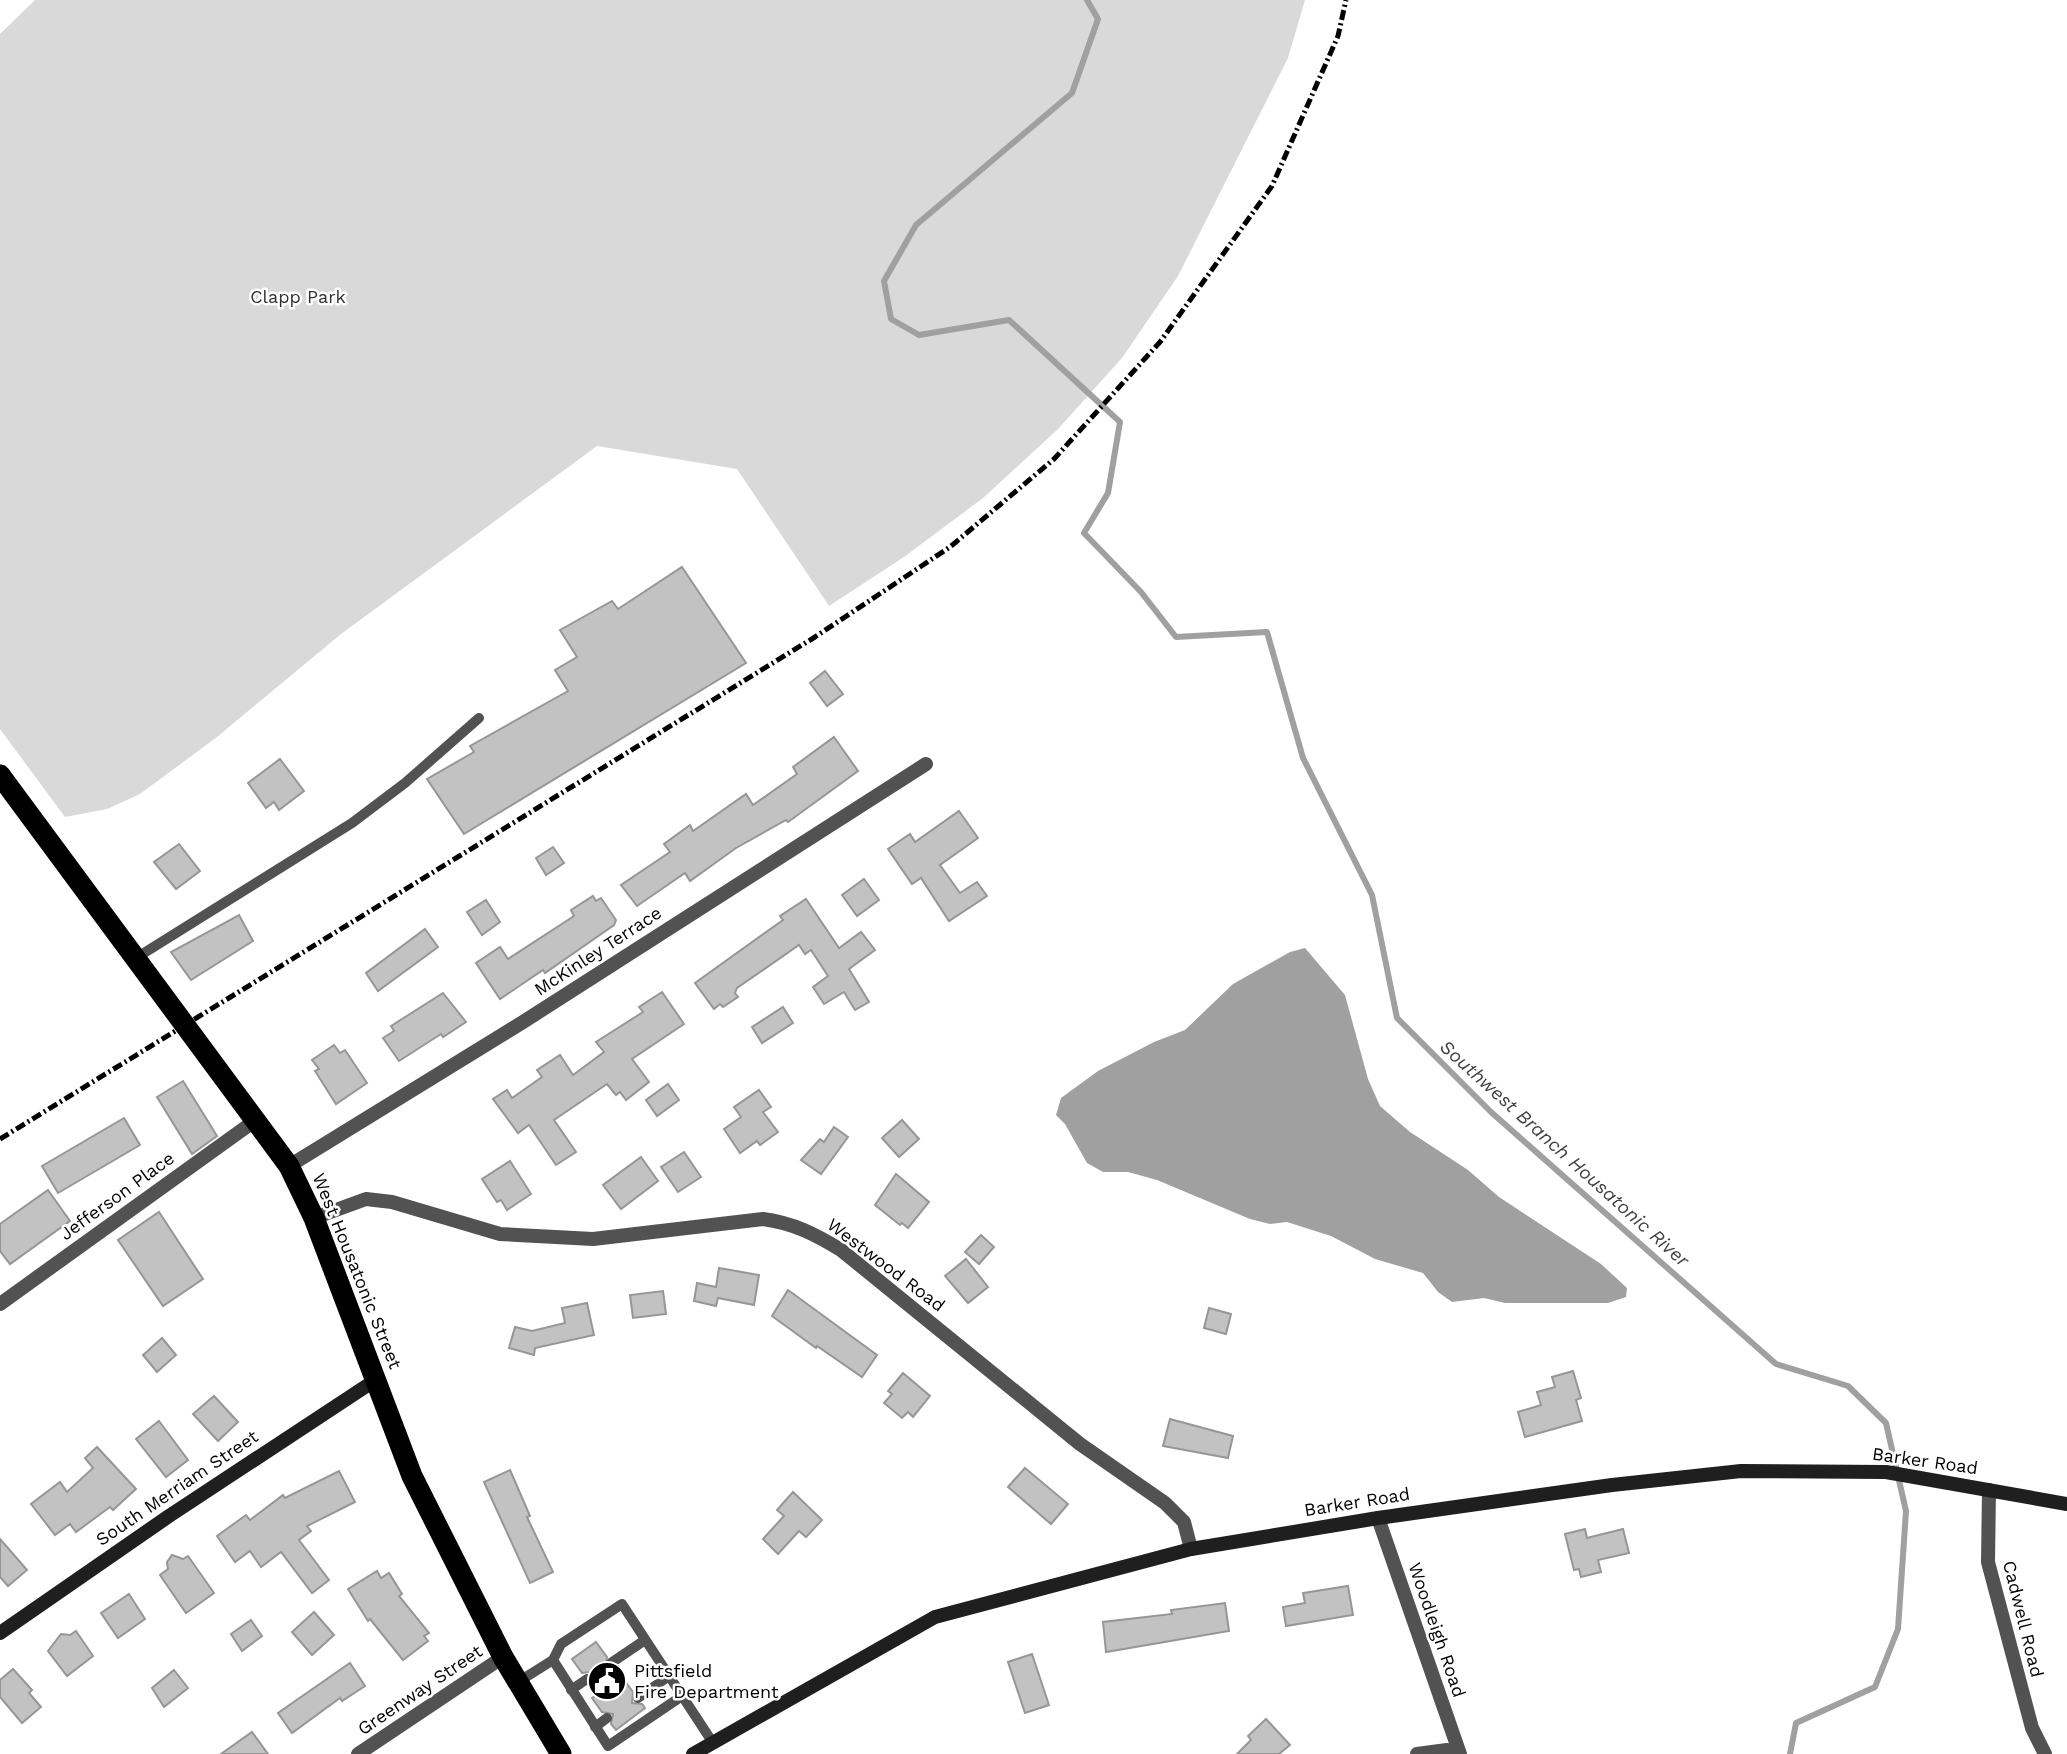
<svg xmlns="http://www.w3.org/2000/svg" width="2067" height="1754" viewBox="0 0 2067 1754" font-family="'Work Sans',sans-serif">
<rect width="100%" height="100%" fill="#fff"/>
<path fill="#d9d9d9" d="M35 0H1305L1288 58 1178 276 1122 358 1058 429 983 498 904 557 829 606 737 469 597 446 341 634 217 737 140 794 107 809 65 817 0 729V34Z"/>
<path fill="#a0a0a0" d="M1305 948 1345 995 1368 1079 1380 1106 1410 1132 1468 1170 1499 1197 1601 1264 1627 1288 1626 1297 1608 1303H1505L1484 1298 1452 1302 1438 1292 1423 1273 1375 1259 1331 1236 1287 1222 1270 1224 1250 1219 1157 1180 1128 1172H1103L1087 1163 1065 1124 1056 1115 1061 1098 1098 1071 1154 1042 1185 1030 1233 984 1290 952Z"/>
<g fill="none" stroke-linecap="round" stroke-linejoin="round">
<path stroke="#a0a0a0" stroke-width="6" d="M1087 0 1098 19 1072 93 916 225 884 281 891 319 919 335 1009 320 1120 422 1108 493 1084 533 1141 592 1176 637 1267 632 1303 758 1372 895 1397 1018 1491 1112 1776 1364 1848 1386 1886 1423 1906 1511 1898 1629 1875 1687 1796 1723 1790 1754"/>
</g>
<g fill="#c2c2c2" stroke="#969696" stroke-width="2">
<path d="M682 567 746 663 464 834 427 779 474 752 470 746 568 691 555 670 577 657 560 630 612 601 618 609Z"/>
<path d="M825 671 843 694 827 706 810 683Z"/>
<path d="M834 737 858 771 788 822 786 820 736 848 690 881 685 873 637 906 621 885 670 852 664 844 690 825 693 831 746 794 753 805 797 774 793 767Z"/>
<path d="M280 759 304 791 279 810 274 802 266 808 248 783Z"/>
<path d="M959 811 978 838 940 865 960 893 977 882 987 896 949 921 921 878 912 884 888 849 910 834 915 842Z"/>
<path d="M179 844 200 871 176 889 154 862Z"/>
<path d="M553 847 564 863 546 875 536 858Z"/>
<path d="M864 879 879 900 857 916 842 895Z"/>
<path d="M593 896 596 901 601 898 616 920 614 925 545 973 543 970 500 999 476 963 500 947 508 959 574 916 571 910Z"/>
<path d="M806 899 839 948 861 932 875 950 849 969 869 1002 855 1010 844 992 824 1004 813 987 828 976 811 950 805 954 799 945 737 988 735 993 738 997 723 1007 720 1004 714 1009 695 983 783 920 780 916Z"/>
<path d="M486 900 500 922 482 935 467 912Z"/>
<path d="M239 915 253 941 191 980 171 952Z"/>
<path d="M425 929 438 947 378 991 366 973Z"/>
<path d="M662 992 684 1024 632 1059 649 1082 626 1100 620 1092 616 1095 607 1084 554 1120 576 1152 556 1165 529 1125 518 1133 493 1099 507 1090 512 1098 542 1077 537 1070 560 1055 573 1075 604 1052 596 1042 643 1012 639 1007Z"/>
<path d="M443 993 466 1022 443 1037 441 1034 399 1061 383 1038 394 1031 391 1026Z"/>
<path d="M783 1007 793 1023 762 1043 752 1027Z"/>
<path d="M334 1045 340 1053 345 1050 367 1083 336 1104 315 1071 319 1069 312 1060Z"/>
<path d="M183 1081 217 1136 192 1154 157 1097Z"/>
<path d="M668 1084 679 1100 657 1116 646 1100Z"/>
<path d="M759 1090 771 1107 763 1112 778 1132 760 1145 757 1141 740 1153 724 1129 741 1117 734 1107Z"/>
<path d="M124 1118 140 1145 58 1193 42 1166Z"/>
<path d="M902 1120 919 1139 899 1157 882 1138Z"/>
<path d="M834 1127 848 1137 821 1174 801 1160 820 1139 824 1142Z"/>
<path d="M684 1152 701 1177 678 1192 661 1167Z"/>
<path d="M641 1157 658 1181 621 1209 603 1185Z"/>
<path d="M510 1161 531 1194 507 1210 501 1200 497 1202 482 1179Z"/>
<path d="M896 1174 929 1202 908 1228 902 1223 900 1225 875 1205Z"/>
<path d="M48 1190 70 1221 10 1264 0 1251V1224Z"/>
<path d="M159 1212 203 1279 163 1306 118 1240Z"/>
<path d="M981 1235 994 1247 979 1264 965 1252Z"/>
<path d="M966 1259 988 1287 968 1303 945 1276Z"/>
<path d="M719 1268 759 1275 754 1305 718 1298 716 1306 694 1301 697 1283 716 1287Z"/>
<path d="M788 1290 877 1355 862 1377 817 1346 816 1348 772 1316Z"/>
<path d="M663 1291 666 1314 633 1318 630 1295Z"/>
<path d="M587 1303 594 1335 535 1348 534 1355 509 1348 515 1327 532 1331 565 1323 562 1308Z"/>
<path d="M1209 1308 1231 1314 1226 1334 1204 1328Z"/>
<path d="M162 1338 176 1355 157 1372 143 1355Z"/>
<path d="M1573 1371 1581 1398 1576 1400 1582 1421 1525 1437 1518 1412 1541 1405 1537 1392 1555 1387 1552 1377Z"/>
<path d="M903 1373 930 1396 913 1417 908 1412 902 1418 884 1403 892 1394 888 1391Z"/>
<path d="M214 1396 238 1422 218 1441 193 1414Z"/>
<path d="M1170 1419 1233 1436 1228 1458 1163 1446Z"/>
<path d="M159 1421 188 1460 166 1477 136 1439Z"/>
<path d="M97 1447 136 1489 113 1510 110 1507 76 1532 70 1524 55 1535 31 1504 60 1482 67 1492 93 1468 85 1458Z"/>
<path d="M1025 1468 1068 1504 1051 1524 1008 1487Z"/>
<path d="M510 1470 530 1516 527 1517 553 1572 530 1583 484 1482Z"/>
<path d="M339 1471 355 1502 307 1526 311 1531 299 1540 329 1580 312 1593 281 1552 261 1567 250 1551 235 1562 217 1536 246 1515 250 1520 283 1495 285 1498Z"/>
<path d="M793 1492 822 1520 806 1537 799 1531 778 1554 763 1539 784 1516 777 1510Z"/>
<path d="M1585 1529 1587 1538 1623 1529 1629 1553 1598 1560 1601 1572 1581 1577 1579 1569 1574 1570 1565 1534Z"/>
<path d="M0 1539 27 1570 8 1586 0 1577Z"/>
<path d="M172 1555 183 1559 188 1556 214 1593 186 1613 160 1575 168 1569 167 1562Z"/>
<path d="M377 1571 381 1578 389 1573 402 1594 399 1596 429 1633 424 1636 428 1641 403 1660 370 1619 368 1621 348 1589Z"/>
<path d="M1348 1586 1353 1615 1286 1626 1283 1607 1305 1603 1303 1593Z"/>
<path d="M129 1594 145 1619 118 1638 101 1613Z"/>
<path d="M1225 1603 1229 1631 1106 1652 1103 1622 1172 1614 1171 1610Z"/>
<path d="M314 1612 334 1635 312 1655 292 1632Z"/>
<path d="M251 1620 262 1636 242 1651 231 1634Z"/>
<path d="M76 1631 93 1656 67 1676 48 1651 61 1634 70 1635Z"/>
<path d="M596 1642 607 1657 605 1668 616 1669 633 1692 632 1703 642 1704 645 1708 616 1730 611 1724 613 1714 602 1712 592 1698 598 1694 591 1685 593 1675 590 1672 582 1673 572 1659Z"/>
<path d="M1032 1654 1049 1705 1025 1713 1008 1662Z"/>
<path d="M350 1663 365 1686 342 1701 340 1698 292 1733 278 1713Z"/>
<path d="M13 1669 32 1690 29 1693 41 1707 22 1723 0 1697V1680Z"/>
<path d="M174 1670 188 1688 164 1707 152 1688Z"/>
<path d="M1266 1719 1290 1745 1279 1754H1237L1251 1740 1248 1736Z"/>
<path d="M252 1732 268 1754H221Z"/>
</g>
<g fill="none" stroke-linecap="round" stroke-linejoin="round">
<g stroke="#525252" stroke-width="10">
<path d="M136 958 352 823 405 783 479 718"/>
<path d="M553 1660 608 1746 682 1696"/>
<path d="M611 1663 645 1640"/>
<path d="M518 1682 553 1660 561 1644 622 1604 713 1743"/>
<path d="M571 1690 587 1679"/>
<path d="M638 1698 669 1676"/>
<path d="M595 1727 607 1718"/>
</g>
<g stroke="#525252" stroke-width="14">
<path d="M289 1166 523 1022 926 764"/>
<path d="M314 1218 366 1199 392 1202 500 1234 593 1239 763 1219C793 1223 815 1234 841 1250L1080 1444 1165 1503 1184 1522 1191 1549"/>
<path d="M0 1304 256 1120"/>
<path d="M1989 1490 1988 1562 2032 1728 2045 1754"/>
<path d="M1378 1518 1460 1754"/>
<path d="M358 1754 503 1657"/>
<path d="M1417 1754 1447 1750 1456 1754"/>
</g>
<g stroke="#1f1f1f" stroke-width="14">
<path d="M0 1633 169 1516 377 1379"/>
<path d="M693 1754 935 1617 1191 1549 1378 1518 1612 1485 1741 1471 1886 1472 2067 1504"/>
</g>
<path stroke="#000" stroke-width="21" d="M0 775 289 1166 314 1218 412 1476 503 1657 561 1754"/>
<path stroke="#000" stroke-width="5" stroke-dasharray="10 3.5 2 3.5" stroke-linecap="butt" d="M0 1139 815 637 950 547 1054 459 1160 342 1272 186 1338 36 1346 0"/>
</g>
<defs>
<g id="civic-disc" transform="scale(2.0125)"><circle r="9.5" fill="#000" stroke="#fff"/><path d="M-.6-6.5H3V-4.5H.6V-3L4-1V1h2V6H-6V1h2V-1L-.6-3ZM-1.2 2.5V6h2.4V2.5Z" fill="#fff"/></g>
</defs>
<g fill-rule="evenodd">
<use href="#civic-disc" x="607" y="1681"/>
</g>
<g text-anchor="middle" stroke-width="5" stroke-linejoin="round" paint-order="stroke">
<g font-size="18" fill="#303030" stroke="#fff">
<text x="298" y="303">Clapp Park</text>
</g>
<g font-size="18" fill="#000" stroke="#fff">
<text transform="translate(598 951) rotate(-33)" y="6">McKinley Terrace</text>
<text transform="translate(117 1196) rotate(-36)" y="6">Jefferson Place</text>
<text transform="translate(886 1265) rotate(37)" y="6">Westwood Road</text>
<text transform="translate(357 1271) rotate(68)" y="6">West Housatonic Street</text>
<text transform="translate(1925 1461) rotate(8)" y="6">Barker Road</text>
<text transform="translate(177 1488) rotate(-34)" y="6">South Merriam Street</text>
<text transform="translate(1357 1502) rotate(-9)" y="6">Barker Road</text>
<text transform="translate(2023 1619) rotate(76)" y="6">Cadwell Road</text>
<text transform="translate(1437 1630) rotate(71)" y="6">Woodleigh Road</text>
<text transform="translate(420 1690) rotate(-34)" y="6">Greenway Street</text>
</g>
<g font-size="18" fill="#000" stroke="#fff" text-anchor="start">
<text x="634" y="1677">Pittsfield<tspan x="634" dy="21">Fire Department</tspan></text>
</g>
<g font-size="19" font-style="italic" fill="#414141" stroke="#fff">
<text transform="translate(1565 1153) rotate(42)" y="7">Southwest Branch Housatonic River</text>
</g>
</g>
</svg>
